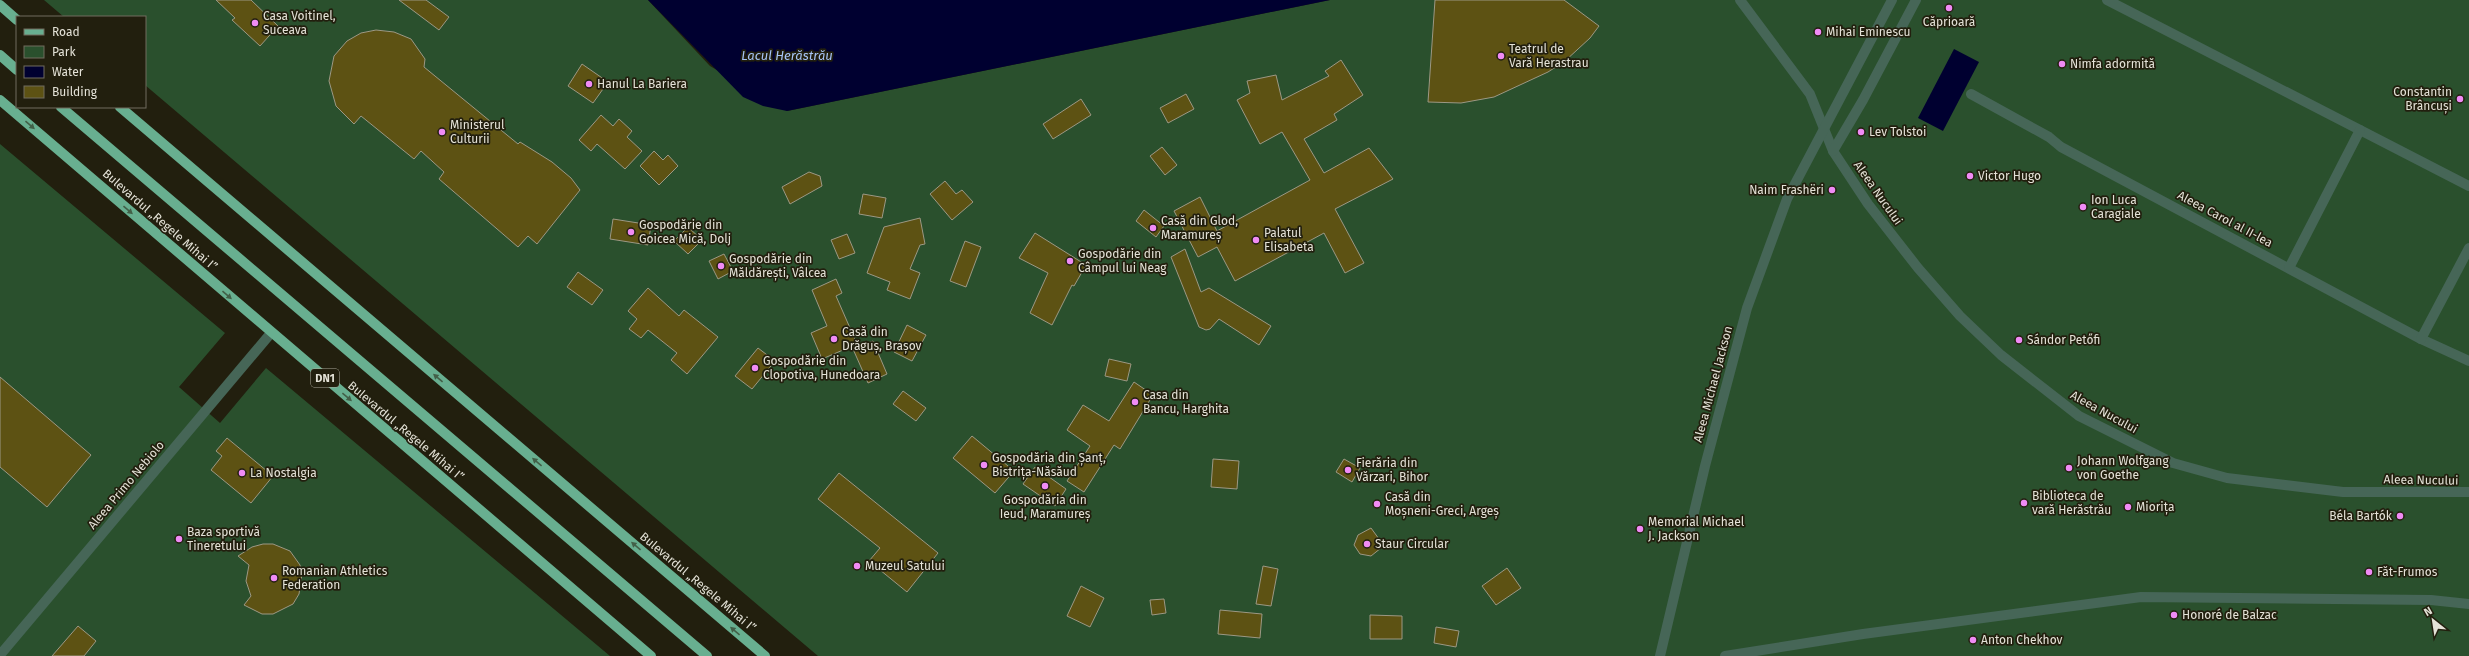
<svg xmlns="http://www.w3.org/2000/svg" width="2469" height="656" viewBox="0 0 2469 656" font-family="'Fira Sans',sans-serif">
<rect width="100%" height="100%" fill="#221f0e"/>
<g fill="#2a502d">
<path d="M44 0H648L710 66 787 111 1330 0H2469V656H818L145 85V17H64Z"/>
<path d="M0 144 225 333 179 387 220 423 266 368 610 656H0Z"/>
</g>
<g fill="#000030">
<path d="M648 0H1330L787 111 763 106 743 97Z"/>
<path d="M1954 49 1979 62 1943 131 1918 118Z"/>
</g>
<g fill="#5d5213" stroke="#9c9884">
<path d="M216 0H251L278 26 260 46 232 20 235 18Z"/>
<path d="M399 0H426L449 17 439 30Z"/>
<path d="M1435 0H1564L1599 26 1590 38 1565 61 1548 72 1494 97 1461 103 1428 102Z"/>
<path d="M376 30 394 32 411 39 425 59 424 67 518 144 520 142 552 162 571 178 580 190 537 244 528 236 518 247 439 179 444 172 421 151 414 159 361 116 354 124 336 106 329 81 334 56 347 41 361 33Z"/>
<path d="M1341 60 1363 95 1334 114 1337 120 1304 139 1324 173 1369 148 1393 179 1335 209 1364 263 1345 273 1324 233 1235 281 1217 247 1198 257 1174 211 1200 197 1217 231 1310 180 1282 132 1260 144 1237 100 1250 93 1247 81 1276 75 1282 100 1329 76 1325 71Z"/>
<path d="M582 64 608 82 593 103 568 86Z"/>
<path d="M1186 94 1194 109 1168 123 1160 108Z"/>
<path d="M1081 99 1091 115 1053 139 1043 124Z"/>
<path d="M601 115 613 126 619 119 632 131 627 137 642 151 625 169 597 144 591 151 579 140Z"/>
<path d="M1162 147 1177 165 1165 175 1150 156Z"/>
<path d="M654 151 663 160 668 155 678 166 659 185 640 166Z"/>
<path d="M809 172 820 176 822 186 790 204 782 187Z"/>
<path d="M945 181 956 194 962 190 973 202 952 220 930 194Z"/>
<path d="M863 194 886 198 882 218 859 214Z"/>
<path d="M1144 210 1164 226 1156 237 1136 221Z"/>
<path d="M920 218 925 244 920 245 910 269 920 273 910 299 887 290 890 282 867 273 884 227Z"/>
<path d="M613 219 651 225 648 245 610 239Z"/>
<path d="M688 227 702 240 688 254 674 241Z"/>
<path d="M1035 233 1086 265 1074 286 1072 285 1052 325 1030 313 1048 273 1019 258Z"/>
<path d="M847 234 855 253 839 259 831 240Z"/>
<path d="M965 241 981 247 966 287 950 281Z"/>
<path d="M1185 249 1201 292 1209 288 1271 326 1259 345 1219 319 1210 329 1206 330 1199 327 1171 257Z"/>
<path d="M724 254 733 271 718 279 709 261Z"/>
<path d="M578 272 603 290 592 305 567 287Z"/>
<path d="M836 279 842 293 836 296 857 344 822 359 811 333 827 326 812 290Z"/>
<path d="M648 288 679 316 684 310 718 337 687 374 671 360 677 353 648 330 641 338 629 329 637 319 628 311Z"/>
<path d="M907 325 926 335 912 361 894 352Z"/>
<path d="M873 341 887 374 868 383 853 349Z"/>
<path d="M758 348 775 361 752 389 735 376Z"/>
<path d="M1109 359 1131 364 1127 381 1105 376Z"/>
<path d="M0 377 91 455 47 507 0 467Z"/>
<path d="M1134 382 1153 395 1120 449 1114 445 1084 492 1067 481 1090 446 1067 430 1083 405 1109 421Z"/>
<path d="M903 391 926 408 916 421 893 404Z"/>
<path d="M972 436 1014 471 995 493 953 458Z"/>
<path d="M227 438 273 476 251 503 211 470 222 456 216 451Z"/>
<path d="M1213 459 1239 461 1237 489 1211 487Z"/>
<path d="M1344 459 1360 468 1352 482 1336 472Z"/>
<path d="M1035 467 1066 489 1055 506 1023 484Z"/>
<path d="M839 473 938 553 907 592 869 561 880 548 818 499Z"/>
<path d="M1371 528 1379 539 1381 548 1371 556 1360 554 1354 545 1358 535Z"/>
<path d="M263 544H273L290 551 300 565 302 574 299 594 293 604 273 614H262L244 605 251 596 246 581 249 565 238 556 252 547Z"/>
<path d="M1263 566 1278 569 1271 606 1256 604Z"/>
<path d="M1507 568 1521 588 1496 605 1482 586Z"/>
<path d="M1081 586 1104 598 1090 627 1067 616Z"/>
<path d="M1164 599 1166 613 1152 615 1150 600Z"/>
<path d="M1220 610 1262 614 1260 638 1218 634Z"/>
<path d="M1370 615 1402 616V639H1370Z"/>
<path d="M78 626 96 641 84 656H52Z"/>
<path d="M1436 627 1459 631 1456 647 1434 643Z"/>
</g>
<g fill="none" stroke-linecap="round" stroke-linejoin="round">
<g stroke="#466657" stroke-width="10">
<path d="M1740 0 1810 94 1833 151 1868 204 1918 268 1960 316 2001 355 2079 416 2173 463 2227 478 2343 492H2469"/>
<path d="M2107 0 2469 186"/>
<path d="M1971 94 2049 137 2061 147 2421 339 2469 361"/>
<path d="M1833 151 1863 100 1916 0"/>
<path d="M2289 268 2360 130"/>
<path d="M2421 339 2469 248"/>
<path d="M0 655 271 333"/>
<path d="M1660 656 1705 466 1747 308 1787 199 1892 0"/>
<path d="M1725 656 1863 634 2141 597 2431 600 2469 604"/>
</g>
<g stroke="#68af90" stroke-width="10">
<path d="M0 5 17 20"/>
<path d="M0 55 17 70"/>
<path d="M0 100 651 656"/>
<path d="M61 107 707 656"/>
<path d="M120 107 765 656"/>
</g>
</g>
<defs><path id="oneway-solid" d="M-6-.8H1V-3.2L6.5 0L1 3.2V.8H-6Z"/></defs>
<g fill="#426048">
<use href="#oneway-solid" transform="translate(30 125) rotate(41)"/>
<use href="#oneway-solid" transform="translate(128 210) rotate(41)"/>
<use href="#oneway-solid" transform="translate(227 295) rotate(41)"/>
<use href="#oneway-solid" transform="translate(438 378) rotate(-140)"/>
<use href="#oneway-solid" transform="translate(347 397) rotate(40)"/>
<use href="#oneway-solid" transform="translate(537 462) rotate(-140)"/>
<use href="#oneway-solid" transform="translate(636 546) rotate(-140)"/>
<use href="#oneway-solid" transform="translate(735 631) rotate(-140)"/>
</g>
<g fill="#f08bf5" stroke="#221f0e" stroke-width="1.5">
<circle cx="1949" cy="8" r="4"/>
<circle cx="255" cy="23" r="4"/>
<circle cx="1818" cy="32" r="4"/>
<circle cx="1501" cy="56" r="4"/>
<circle cx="2062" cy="64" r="4"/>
<circle cx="589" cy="84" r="4"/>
<circle cx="2460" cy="99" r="4"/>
<circle cx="442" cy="132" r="4"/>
<circle cx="1861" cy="132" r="4"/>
<circle cx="1970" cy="176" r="4"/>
<circle cx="1832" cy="190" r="4"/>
<circle cx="2083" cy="207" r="4"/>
<circle cx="1153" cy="228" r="4"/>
<circle cx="631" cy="232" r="4"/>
<circle cx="1256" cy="240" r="4"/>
<circle cx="1070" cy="261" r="4"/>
<circle cx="721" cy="266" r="4"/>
<circle cx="834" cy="339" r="4"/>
<circle cx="2019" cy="340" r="4"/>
<circle cx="755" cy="368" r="4"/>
<circle cx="1135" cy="402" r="4"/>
<circle cx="984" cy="465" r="4"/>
<circle cx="2069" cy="468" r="4"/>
<circle cx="1348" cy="470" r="4"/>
<circle cx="242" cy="473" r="4"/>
<circle cx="1045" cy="486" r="4"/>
<circle cx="2024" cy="503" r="4"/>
<circle cx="1377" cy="504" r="4"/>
<circle cx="2128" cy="507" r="4"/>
<circle cx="2400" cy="516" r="4"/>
<circle cx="1640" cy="529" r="4"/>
<circle cx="179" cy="539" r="4"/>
<circle cx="1367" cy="544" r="4"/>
<circle cx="857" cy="566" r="4"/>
<circle cx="2369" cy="572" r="4"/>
<circle cx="274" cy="578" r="4"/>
<circle cx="2174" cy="615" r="4"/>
<circle cx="1973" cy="640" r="4"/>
</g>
<g text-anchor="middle" stroke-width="3.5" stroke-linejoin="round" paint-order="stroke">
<rect fill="#221f0e" stroke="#aaa89b" stroke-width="1" x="311" y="369" width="28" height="18" rx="3"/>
<g font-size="11" font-weight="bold" fill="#e4e2d7">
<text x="325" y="382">DN1</text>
</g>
<g font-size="12" fill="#e4e2d7" stroke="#221f0e" text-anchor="start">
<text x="263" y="20">Casa Voitinel,<tspan x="263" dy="14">Suceava</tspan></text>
<text x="1949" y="26" text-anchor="middle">Căprioară</text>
<text x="1826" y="36">Mihai Eminescu</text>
<text x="1509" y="53">Teatrul de<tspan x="1509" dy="14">Vară Herastrau</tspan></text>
<text x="2070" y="68">Nimfa adormită</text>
<text x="597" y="88">Hanul La Bariera</text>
<text x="2452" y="96" text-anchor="end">Constantin<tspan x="2452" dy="14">Brâncuși</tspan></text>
<text x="450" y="129">Ministerul<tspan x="450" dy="14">Culturii</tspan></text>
<text x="1869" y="136">Lev Tolstoi</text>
<text x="1978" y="180">Victor Hugo</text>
<text x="1824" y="194" text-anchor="end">Naim Frashëri</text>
<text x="2091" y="204">Ion Luca<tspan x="2091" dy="14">Caragiale</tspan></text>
<text x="1161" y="225">Casă din Glod,<tspan x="1161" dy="14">Maramureș</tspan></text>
<text x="639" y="229">Gospodărie din<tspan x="639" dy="14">Goicea Mică, Dolj</tspan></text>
<text x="1264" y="237">Palatul<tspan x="1264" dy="14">Elisabeta</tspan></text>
<text x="1078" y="258">Gospodărie din<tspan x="1078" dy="14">Câmpul lui Neag</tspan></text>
<text x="729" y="263">Gospodărie din<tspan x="729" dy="14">Măldărești, Vâlcea</tspan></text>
<text x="842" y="336">Casă din<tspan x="842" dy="14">Drăguș, Brașov</tspan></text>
<text x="2027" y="344">Sándor Petőfi</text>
<text x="763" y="365">Gospodărie din<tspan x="763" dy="14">Clopotiva, Hunedoara</tspan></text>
<text x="1143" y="399">Casa din<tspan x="1143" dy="14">Bancu, Harghita</tspan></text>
<text x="992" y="462">Gospodăria din Șanț,<tspan x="992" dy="14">Bistrița-Năsăud</tspan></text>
<text x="2077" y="465">Johann Wolfgang<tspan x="2077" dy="14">von Goethe</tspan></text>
<text x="1356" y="467">Fierăria din<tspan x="1356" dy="14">Vărzari, Bihor</tspan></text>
<text x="250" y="477">La Nostalgia</text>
<text x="2032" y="500">Biblioteca de<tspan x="2032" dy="14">vară Herăstrău</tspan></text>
<text x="1385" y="501">Casă din<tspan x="1385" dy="14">Moșneni-Greci, Argeș</tspan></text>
<text x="1045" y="504" text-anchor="middle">Gospodăria din<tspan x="1045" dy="14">Ieud, Maramureș</tspan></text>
<text x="2136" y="511">Miorița</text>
<text x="2392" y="520" text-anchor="end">Béla Bartók</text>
<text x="1648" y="526">Memorial Michael<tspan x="1648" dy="14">J. Jackson</tspan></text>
<text x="187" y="536">Baza sportivă<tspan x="187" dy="14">Tineretului</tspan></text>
<text x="1375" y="548">Staur Circular</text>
<text x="865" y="570">Muzeul Satului</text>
<text x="282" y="575">Romanian Athletics<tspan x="282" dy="14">Federation</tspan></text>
<text x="2377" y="576">Făt-Frumos</text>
<text x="2182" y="619">Honoré de Balzac</text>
<text x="1981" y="644">Anton Chekhov</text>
</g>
<g font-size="12" fill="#e4e2d7" stroke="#221f0e">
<text transform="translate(1878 193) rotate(55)" y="4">Aleea Nucului</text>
<text transform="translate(2225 219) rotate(28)" y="4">Aleea Carol al II-lea</text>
<text transform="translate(160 220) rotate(41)" y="4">Bulevardul „Regele Mihai I”</text>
<text transform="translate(1713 384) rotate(-75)" y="4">Aleea Michael Jackson</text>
<text transform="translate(2104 412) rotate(29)" y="4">Aleea Nucului</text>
<text transform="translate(406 431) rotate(40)" y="4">Bulevardul „Regele Mihai I”</text>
<text transform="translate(2421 480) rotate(1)" y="4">Aleea Nucului</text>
<text transform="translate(126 485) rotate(-50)" y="4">Aleea Primo Nebiolo</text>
<text transform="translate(698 582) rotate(40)" y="4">Bulevardul „Regele Mihai I”</text>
</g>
<g font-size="13" font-style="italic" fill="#a7c4f7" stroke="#221f0e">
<text x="787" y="60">Lacul Herăstrău</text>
</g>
</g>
<rect x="16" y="16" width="130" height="92" fill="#221f0e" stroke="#706d5e"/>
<rect x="24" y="29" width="20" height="6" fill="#68af90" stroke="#706d5e"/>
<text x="52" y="36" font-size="12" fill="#e4e2d7">Road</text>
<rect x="24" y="46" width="20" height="12" fill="#2a502d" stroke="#706d5e"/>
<text x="52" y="56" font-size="12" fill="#e4e2d7">Park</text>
<rect x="24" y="66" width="20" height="12" fill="#000030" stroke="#706d5e"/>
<text x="52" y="76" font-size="12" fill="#e4e2d7">Water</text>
<rect x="24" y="86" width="20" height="12" fill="#5d5213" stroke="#706d5e"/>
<text x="52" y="96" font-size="12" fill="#e4e2d7">Building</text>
<g transform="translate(2433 620) rotate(330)" stroke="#221f0e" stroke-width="3" paint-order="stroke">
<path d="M0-3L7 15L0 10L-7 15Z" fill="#e4e2d7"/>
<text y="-6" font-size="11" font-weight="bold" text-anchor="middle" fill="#e4e2d7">N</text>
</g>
</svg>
